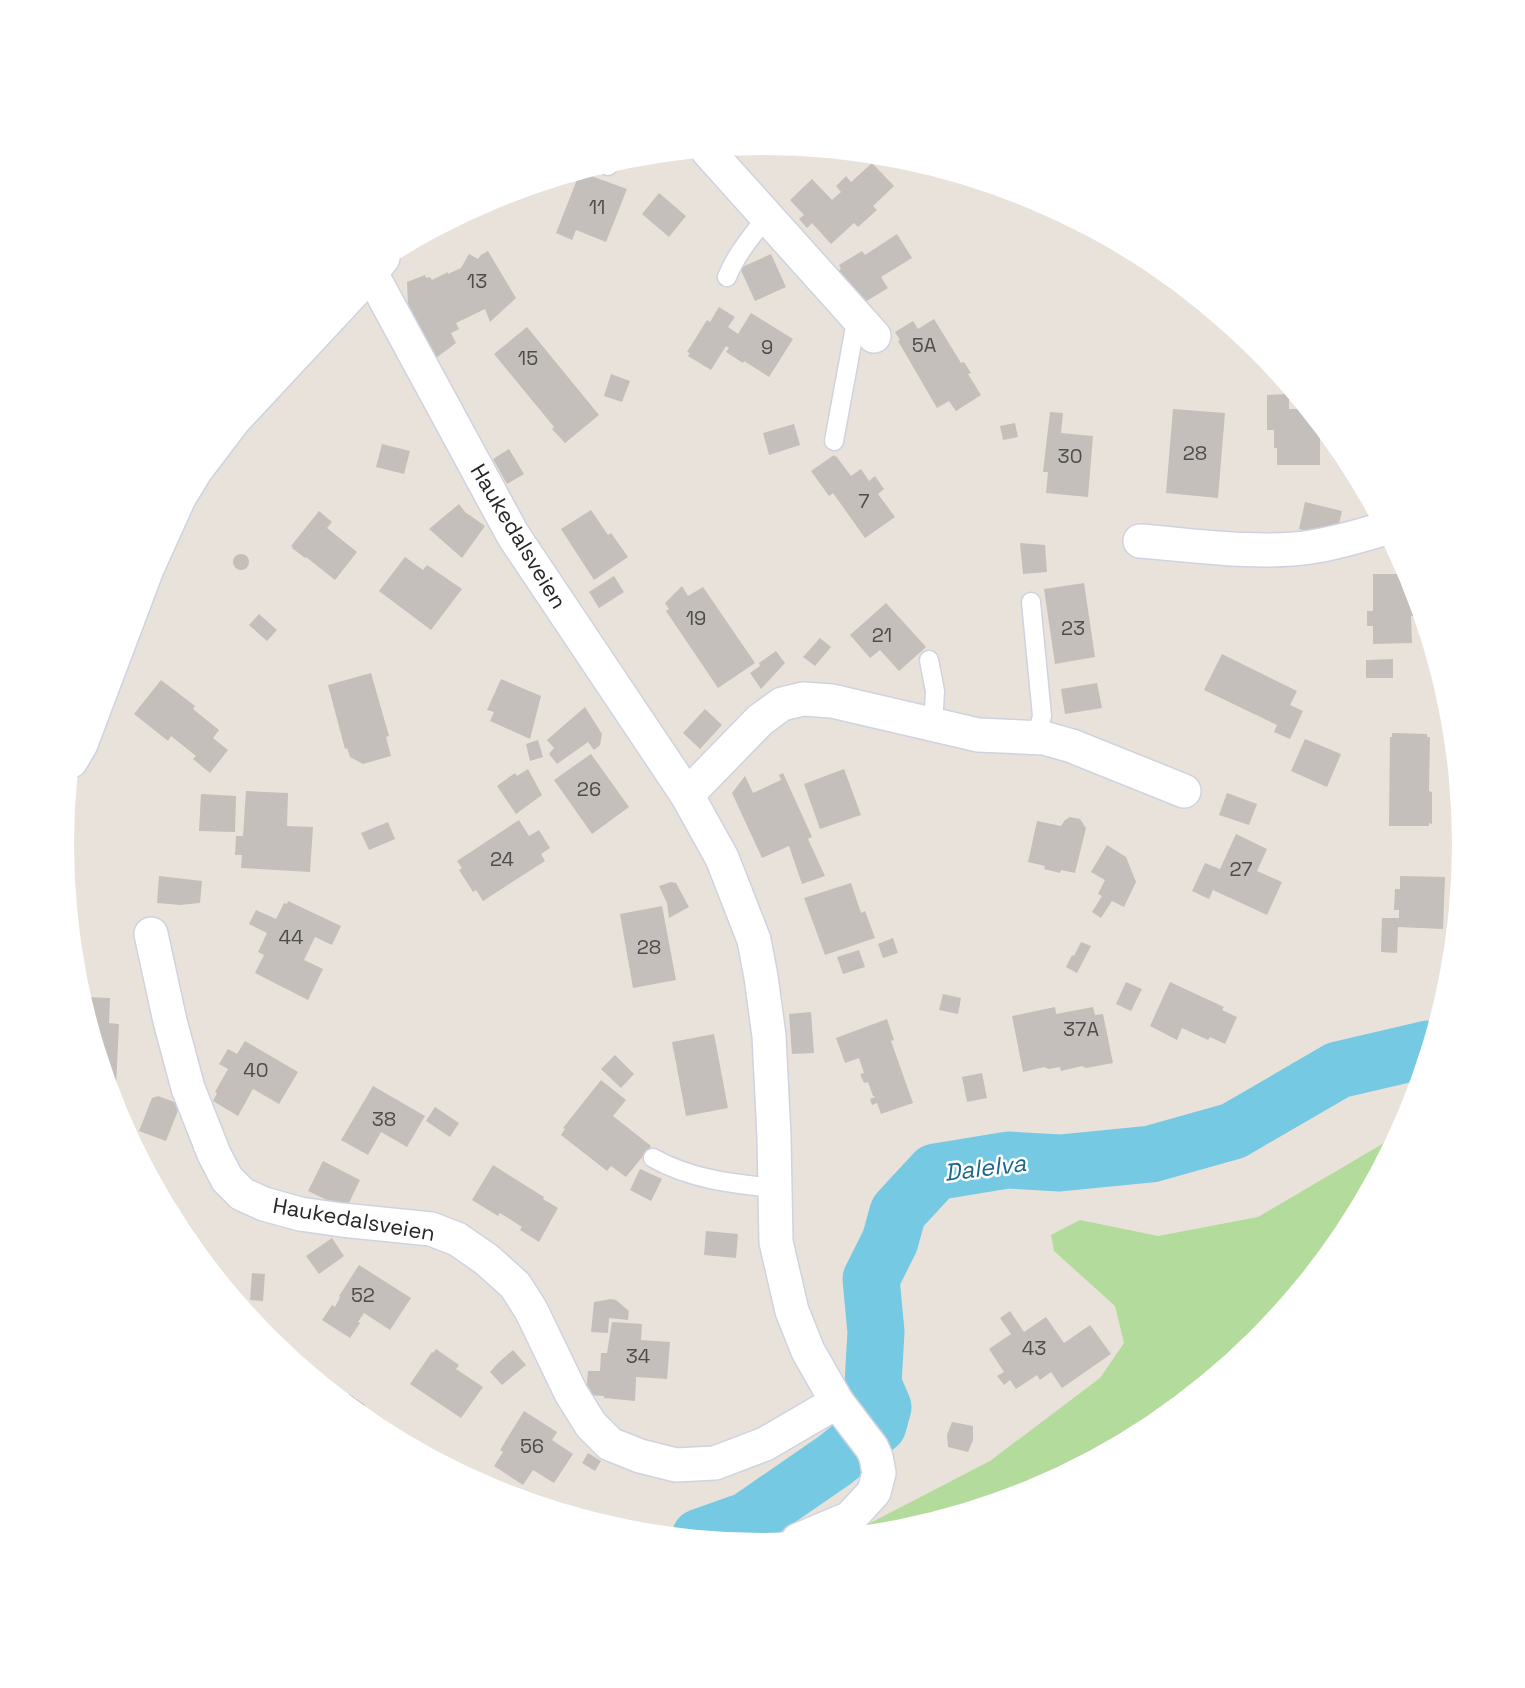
<svg xmlns="http://www.w3.org/2000/svg" width="1525" height="1688" viewBox="0 0 1525 1688" font-family="'Space Grotesk',sans-serif">
<rect width="100%" height="100%" fill="#e9e2da"/>
<path fill="#b3db9b" d="M1396 1136 1344 1233 1257 1339 1151 1426 1030 1490 899 1530 847 1535 990 1461 1100 1378 1124 1343 1115 1306 1054 1251 1051 1235 1080 1220 1158 1236 1258 1217Z"/>
<g fill="none" stroke-linecap="round" stroke-linejoin="round">
<path stroke="#75c9e2" stroke-width="57" d="M700 1537 748 1520 835 1460 878 1425 883 1407 873 1384 876 1332 871 1279 890 1241 898 1212 935 1172 1008 1160 1060 1163 1151 1154 1233 1131 1338 1070 1428 1049"/>
</g>
<g fill="#c4bfba">
<path d="M872 163 894 186 873 206 877 210 858 227 854 223 831 244 812 223 807 228 799 219 804 215 790 200 812 179 832 200 841 192 836 186 846 176 851 182Z"/>
<path d="M580 172 627 189 606 242 576 230 572 240 556 233Z"/>
<path d="M659 193 686 216 669 237 642 214Z"/>
<path d="M897 234 912 258 881 277 888 288 860 305 838 271 841 269 839 265 862 251 865 255Z"/>
<path d="M488 251 516 298 490 322 485 309 456 323 459 329 451 333 456 343 432 361 408 306 407 282 425 275 426 278 430 277 432 280 448 272V274L461 268 469 254 478 259 481 255Z"/>
<path d="M771 254 786 287 755 301 740 268Z"/>
<path d="M719 307 735 317 728 327 738 334 751 313 793 339 769 377 744 361 743 363 726 352 729 348 726 346 711 370 688 356 690 353 687 352 707 320 710 322Z"/>
<path d="M934 319 961 363 964 362 971 373 968 374 981 395 956 411 949 401 937 408 898 341 900 340 895 332 913 321 918 329Z"/>
<path d="M527 327 599 415 565 443 552 429 554 427 494 354Z"/>
<path d="M611 374 630 381 622 402 604 396Z"/>
<path d="M1289 394V409H1306L1320 426V465H1277V448H1274V430H1267V395Z"/>
<path d="M1173 409 1225 413 1218 498 1166 493Z"/>
<path d="M1050 412 1063 413 1061 433 1093 436 1088 497 1046 493 1048 472H1043Z"/>
<path d="M1015 423 1018 437 1003 440 1000 426Z"/>
<path d="M794 424 800 445 769 455 763 433Z"/>
<path d="M382 444 410 451 404 474 376 467Z"/>
<path d="M509 449 524 474 507 484 493 459Z"/>
<path d="M834 455 835 457 836 456 851 476 861 469 869 481 875 476 884 489 878 494 895 517 865 538 833 493 829 496 811 471Z"/>
<path d="M1305 502 1342 511 1336 537 1299 529Z"/>
<path d="M459 504 465 512 485 526 462 558 429 529Z"/>
<path d="M591 510 608 535 611 533 628 557 594 580 561 529Z"/>
<path d="M319 511 332 522 327 528 357 552 335 580 306 557 305 558 292 548 293 547 291 546Z"/>
<path d="M1020 543 1045 545 1047 572 1023 574Z"/>
<circle cx="241" cy="562" r="8"/>
<path d="M405 557 423 570 427 565 462 589 431 630 379 591Z"/>
<path d="M1373 574H1408L1421 616H1411L1412 643 1373 644V626H1367V611H1373Z"/>
<path d="M614 576 624 592 599 608 589 592Z"/>
<path d="M1084 583 1095 657 1055 664 1044 589Z"/>
<path d="M682 586 688 596 703 587 755 663 718 688 666 611 669 609 665 603Z"/>
<path d="M886 603 926 647 899 671 880 650 870 658 850 635Z"/>
<path d="M259 614 277 630 267 641 249 625Z"/>
<path d="M820 638 831 647 815 666 803 657Z"/>
<path d="M776 651 785 663 761 689 750 673 760 666 759 663Z"/>
<path d="M1222 654 1297 691 1290 705 1303 711 1290 739 1274 732 1277 725 1204 690Z"/>
<path d="M1393 659V678H1366V660Z"/>
<path d="M371 673 389 736 386 737 391 756 363 764 350 757 347 748 345 749 328 685Z"/>
<path d="M501 679 541 696 530 739 490 721 494 712 487 710Z"/>
<path d="M161 680 195 706 193 709 219 730 213 738 228 750 210 773 193 759 196 756 171 736 168 741 134 714Z"/>
<path d="M1097 683 1102 708 1065 714 1061 689Z"/>
<path d="M585 707 602 734 600 745 594 750 588 742 557 764 549 754 554 748 547 740Z"/>
<path d="M705 709 722 725 700 749 683 733Z"/>
<path d="M1392 733 1427 734V737H1430L1429 791 1432 792V824L1429 823V826H1389L1390 737H1392Z"/>
<path d="M1305 739 1341 754 1327 787 1291 771Z"/>
<path d="M538 740 543 757 530 761 526 744Z"/>
<path d="M591 754 629 807 592 834 554 780Z"/>
<path d="M528 769 542 795 516 814 497 786 515 773 517 776Z"/>
<path d="M844 769 861 815 820 829 804 784Z"/>
<path d="M783 773 812 837 808 839 825 876 802 884 789 846 762 858 732 793 745 776 753 793 781 780 779 775Z"/>
<path d="M246 791 288 793 287 826 313 827 310 872 241 868 242 855H235L236 836H243Z"/>
<path d="M1227 793 1257 804 1249 825 1219 815Z"/>
<path d="M201 794 236 796 235 832 199 831Z"/>
<path d="M1070 817 1080 819 1086 828 1075 873 1061 870 1060 873 1044 869 1045 866 1028 862 1037 821 1061 826 1065 820Z"/>
<path d="M519 820 529 836 539 830 550 848 541 854 545 861 483 901 476 890 473 892 459 870 462 868 457 861Z"/>
<path d="M388 822 395 839 369 850 361 833Z"/>
<path d="M1236 834 1267 849 1257 871 1282 882 1267 915 1213 890 1209 899 1192 891 1205 863 1220 869Z"/>
<path d="M1107 845 1126 857 1136 882 1124 907 1112 901 1101 918 1092 912 1102 896 1098 894 1105 880 1091 872Z"/>
<path d="M159 876 202 881 200 903 180 905 157 903Z"/>
<path d="M1400 876 1445 877 1443 929 1398 927 1397 953 1381 952 1382 918H1399V910H1394L1395 889H1400Z"/>
<path d="M671 882 676 883 689 907 669 918 667 903 659 886Z"/>
<path d="M851 883 861 913 865 911 875 938 825 955 804 898Z"/>
<path d="M288 901 341 926 332 945 315 937 304 960 323 969 308 1000 255 973 264 955 258 952 267 933 249 924 256 910 276 919 284 903 287 904Z"/>
<path d="M662 906 676 980 633 988 620 914Z"/>
<path d="M893 938 898 953 883 958 878 944Z"/>
<path d="M1081 942 1091 946 1077 973 1066 967 1072 955 1074 956Z"/>
<path d="M859 950 865 967 843 974 837 957Z"/>
<path d="M1126 982 1142 989 1131 1011 1116 1004Z"/>
<path d="M1170 982 1224 1007 1222 1010 1237 1017 1225 1044 1210 1037 1208 1040 1182 1028 1177 1040 1150 1026Z"/>
<path d="M943 994 961 998 958 1014 939 1010Z"/>
<path d="M84 997 110 998 109 1023 119 1024 116 1086 108 1085 83 1003Z"/>
<path d="M1055 1007 1056 1014 1093 1007 1095 1015 1103 1014 1113 1063 1086 1068 1082 1066 1061 1071 1060 1067 1049 1069 1044 1067 1023 1072 1012 1016Z"/>
<path d="M811 1012 814 1053 792 1054 789 1014Z"/>
<path d="M887 1019 894 1040 891 1041 913 1103 881 1114 877 1103 872 1105 870 1099 875 1097 874 1096H873L868 1082 864 1083 860 1074 864 1073 859 1058 845 1063 836 1038Z"/>
<path d="M714 1034 728 1108 686 1116 672 1042Z"/>
<path d="M245 1041 298 1072 279 1104 253 1089 238 1116 213 1101 217 1093 215 1092 228 1069 219 1064 228 1049 237 1054Z"/>
<path d="M615 1055 634 1074 621 1088 601 1069Z"/>
<path d="M982 1073 987 1098 967 1102 962 1077Z"/>
<path d="M601 1080 626 1100 613 1116 651 1146 626 1177 611 1166 607 1171 561 1135 565 1129 563 1128Z"/>
<path d="M373 1086 425 1116 407 1147 381 1132 368 1155 341 1140Z"/>
<path d="M158 1096 177 1103 179 1108 166 1141 139 1131 152 1098Z"/>
<path d="M435 1107 459 1123 450 1137 426 1121Z"/>
<path d="M323 1161 360 1180 346 1209 308 1191Z"/>
<path d="M493 1165 544 1197 543 1199 558 1208 539 1242 520 1230 522 1227 500 1213 498 1216 472 1200Z"/>
<path d="M640 1169 662 1179 651 1201 630 1190Z"/>
<path d="M706 1231 738 1234 736 1258 704 1255Z"/>
<path d="M332 1238 344 1256 319 1274 306 1256Z"/>
<path d="M359 1265 411 1298 390 1330 364 1313 358 1322 360 1323 350 1338 322 1320 332 1305 335 1307 340 1297 339 1296Z"/>
<path d="M252 1273 265 1274 263 1301 250 1300Z"/>
<path d="M611 1299 616 1300 629 1311 628 1320 609 1318 608 1333 591 1332 594 1302Z"/>
<path d="M1010 1311 1024 1332 1046 1317 1064 1343 1090 1325 1111 1354 1062 1388 1051 1372 1040 1380 1037 1375 1016 1389 1010 1380 1004 1385 997 1376 1004 1372 989 1349 1011 1334 1000 1318Z"/>
<path d="M612 1322 642 1324 641 1340 670 1342 667 1379 636 1377 635 1401 604 1398V1396L586 1395 588 1371H600L601 1353H607Z"/>
<path d="M436 1349 459 1365 456 1369 483 1387 461 1418 410 1384 432 1352 433 1353Z"/>
<path d="M513 1350 526 1365 502 1385 490 1372 498 1363Z"/>
<path d="M349 1394 365 1405 360 1414 345 1402Z"/>
<path d="M524 1411 557 1432 552 1440 573 1454 554 1483 533 1470 523 1485 494 1466 503 1452 500 1450Z"/>
<path d="M952 1422 973 1426V1440L968 1452 948 1447 947 1435Z"/>
<path d="M588 1453 601 1461 595 1471 582 1463Z"/>
</g>
<g fill="none" stroke-linecap="round" stroke-linejoin="round">
<g stroke="#cfd3df" stroke-width="21">
<g id="service">
<path d="M606 164 608 166"/>
<path d="M727 277C736 254 753 235 767 216"/>
<path d="M834 441 857 316"/>
<path d="M1031 602 1042 716 1039 727 1033 738"/>
<path d="M929 660 935 691 933 726"/>
<path d="M653 1158C690 1179 733 1184 775 1188"/>
</g>
</g>
<g stroke="#cfd3df" stroke-width="36">
<g id="minor">
<path d="M707 150 874 336"/>
<path d="M371 273 513 535 687 795 722 858 754 940 761 977 769 1036 774 1137 776 1242 792 1311 808 1351 837 1402 872 1448 876 1457 879 1473 874 1492 850 1518 798 1540"/>
<path d="M1140 541C1193 545 1258 555 1311 547 1336 543 1360 536 1383 529"/>
<path d="M71 761 81 744 147 569 179 498 196 470 234 420 371 273 383 258"/>
<path d="M687 795 760 720 782 704 803 699 832 701 978 735 1044 738 1072 746 1184 791"/>
<path d="M151 934 170 1021 188 1088 214 1154 227 1179 242 1194 264 1204 300 1214 342 1220 431 1229 457 1239 486 1259 515 1285 531 1310 571 1393 591 1425 610 1444 640 1456 676 1465 715 1463 765 1444 837 1402"/>
</g>
</g>
<use href="#service" stroke="#fff" stroke-width="18"/>
<use href="#minor" stroke="#fff" stroke-width="33"/>
</g>
<g text-anchor="middle" stroke-width="5" stroke-linejoin="round" paint-order="stroke">
<g font-size="20" fill="#4e4d4c">
<text x="597" y="214">11</text>
<text x="477" y="288">13</text>
<text x="924" y="352">5A</text>
<text x="767" y="354">9</text>
<text x="528" y="365">15</text>
<text x="1195" y="460">28</text>
<text x="1070" y="463">30</text>
<text x="864" y="508">7</text>
<text x="696" y="625">19</text>
<text x="1073" y="635">23</text>
<text x="882" y="642">21</text>
<text x="589" y="796">26</text>
<text x="502" y="866">24</text>
<text x="1241" y="876">27</text>
<text x="291" y="944">44</text>
<text x="649" y="954">28</text>
<text x="1081" y="1036">37A</text>
<text x="256" y="1077">40</text>
<text x="384" y="1126">38</text>
<text x="363" y="1302">52</text>
<text x="1034" y="1355">43</text>
<text x="638" y="1363">34</text>
<text x="532" y="1453">56</text>
</g>
<g font-size="22" fill="#272727" stroke="#fff">
<text transform="translate(519 536) rotate(59)" y="8">Haukedalsveien</text>
<text transform="translate(354 1219) rotate(10)" y="8">Haukedalsveien</text>
</g>
<g font-size="24" font-style="italic" fill="#19678a" stroke="#fff">
<text transform="translate(985 1168) rotate(-7)" y="8">Dalelva</text>
</g>
</g>
<path d="M0 0H1525V1688H0ZM74 844a689 689 0 1 1 1378 0a689 689 0 1 1-1378 0Z" fill="#fff" fill-rule="evenodd"/>
</svg>
